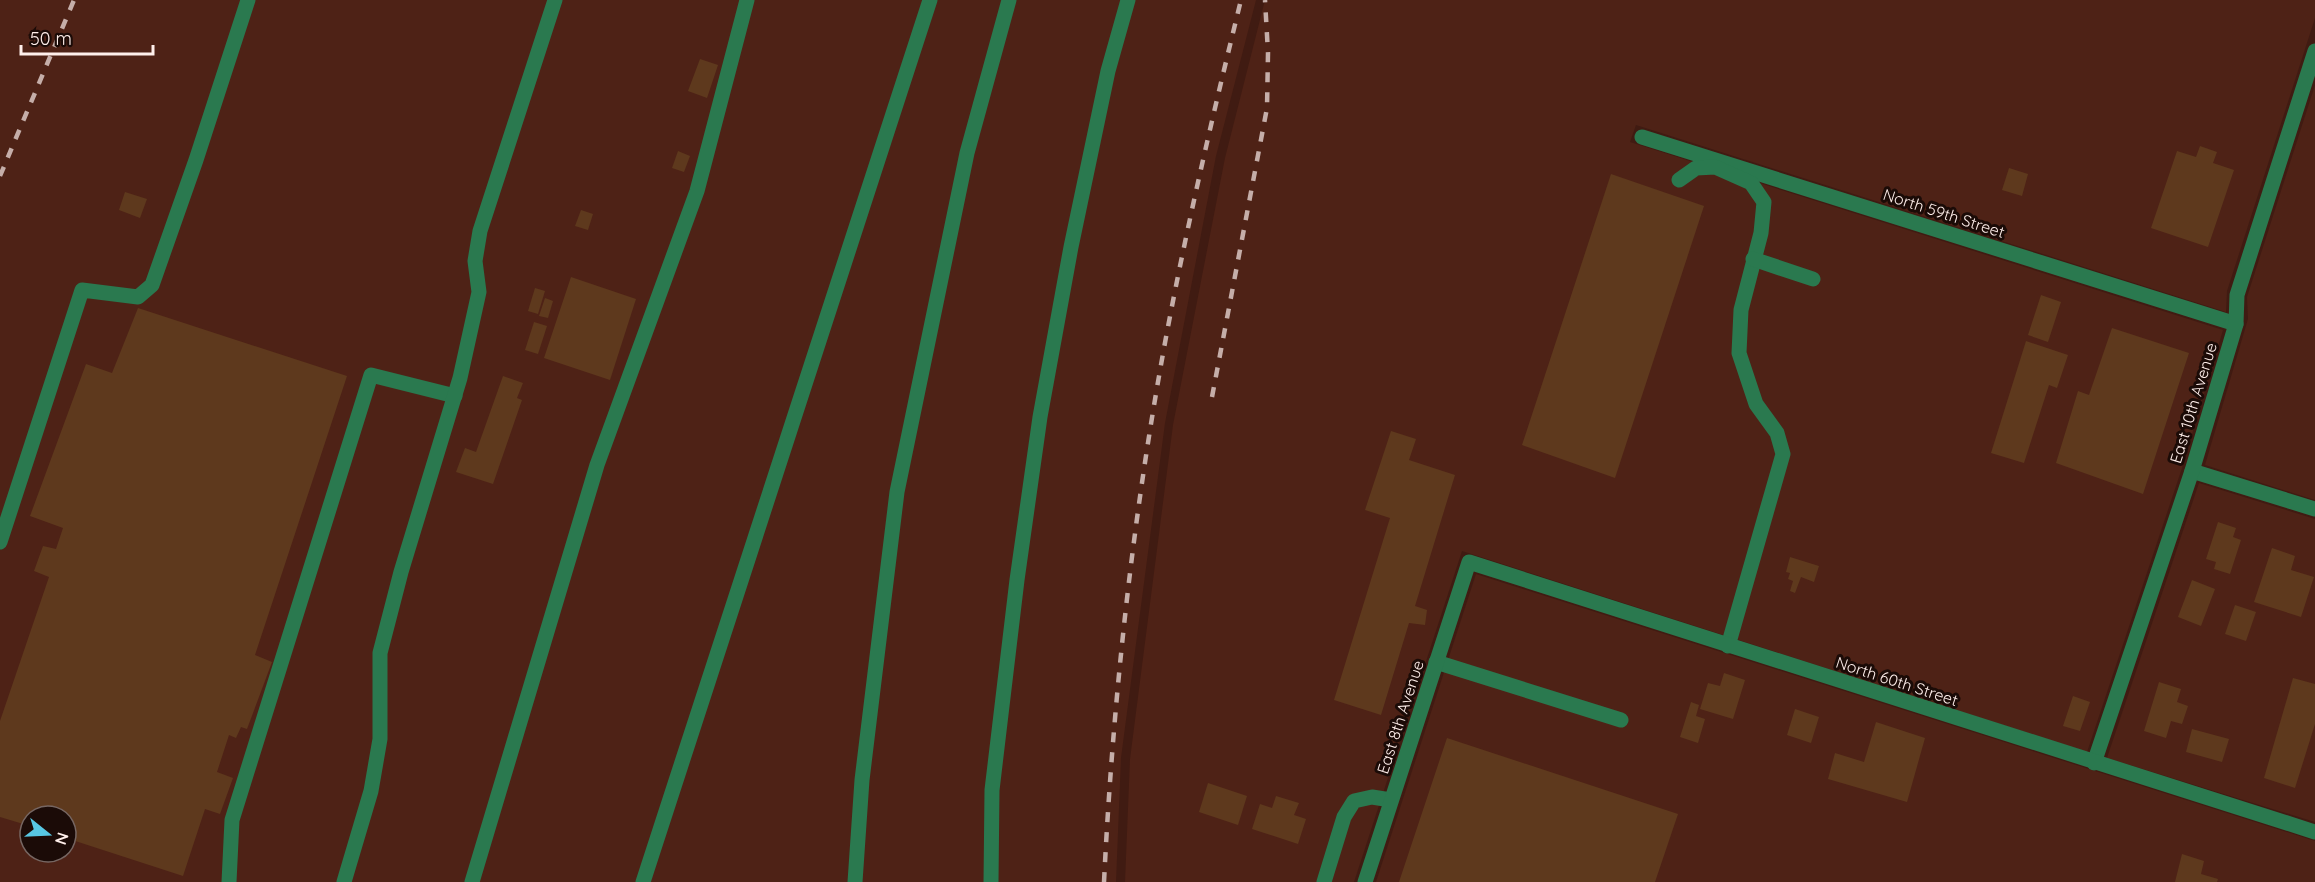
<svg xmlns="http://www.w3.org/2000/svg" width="2315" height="882" viewBox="0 0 2315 882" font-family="Quicksand,sans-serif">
<rect width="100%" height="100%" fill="#401b12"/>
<g fill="#4e2216" fill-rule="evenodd">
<path d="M0 0H1256L1216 156 1165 423 1121 758 1116 882H0ZM30 816H66V852H30Z"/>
<path d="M1265 0H2315V18L2227 291 2226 312 1636 125 1630 142 2223 330 2182 468 2087 752 1462 551 1354 882H1125L1130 759 1173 425 1225 158Z"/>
<path d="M2315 85V500L2205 465 2248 319 2247 297Z"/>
<path d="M2199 483 2315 519V822L2107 758Z"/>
<path d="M1476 574 2315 841V882H1376Z"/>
</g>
<g fill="#5e391d">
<path d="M700 59 718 65 707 98 688 91Z"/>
<path d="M2200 146 2217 152 2213 163 2234 170 2208 247 2151 228 2177 151 2196 157Z"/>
<path d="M678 151 690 156 684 172 672 168Z"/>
<path d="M2009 168 2028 174 2022 196 2002 190Z"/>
<path d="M1611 174 1704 206 1615 478 1522 445Z"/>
<path d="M125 192 147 199 140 218 119 210Z"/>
<path d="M581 210 593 214 588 230 575 226Z"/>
<path d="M571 277 636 299 610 380 544 358Z"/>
<path d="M535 288 545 291 538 314 528 311Z"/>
<path d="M2041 295 2061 302 2048 342 2028 335Z"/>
<path d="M545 298 553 301 548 318 539 316Z"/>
<path d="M138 308 347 376 255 655 272 662 247 729 241 727 236 738 229 735 217 772 233 778 220 814 205 809 183 876 66 838V816H30V826L0 817V721L49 577 34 571 43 546 56 549 63 528 30 516 86 364 112 373Z"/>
<path d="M534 322 547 326 538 354 525 350Z"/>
<path d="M2112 328 2189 353 2143 494 2056 463 2078 391 2089 395Z"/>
<path d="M2026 341 2068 355 2057 388 2049 385 2024 463 1991 453Z"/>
<path d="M503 376 523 383 517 398 522 400 493 484 456 472 465 448 476 452Z"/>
<path d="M1391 431 1416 439 1409 460 1455 475 1415 606 1427 610 1425 625 1409 623 1381 715 1334 700 1390 518 1365 510Z"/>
<path d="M2218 522 2236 528 2233 537 2241 540 2230 574 2214 569 2216 562 2206 559Z"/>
<path d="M2272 548 2295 556 2291 570 2314 577 2301 617 2254 602Z"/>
<path d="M1790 557 1819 566 1814 582 1801 577 1795 593 1790 591 1793 581 1788 579 1790 573 1786 572Z"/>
<path d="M2192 580 2215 589 2201 626 2178 617Z"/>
<path d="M2235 605 2256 612 2246 641 2225 634Z"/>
<path d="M1724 673 1745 680 1733 719 1700 709 1708 683 1720 686Z"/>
<path d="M2293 678 2315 684V724L2295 788 2264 778Z"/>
<path d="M2159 682 2181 689 2177 702 2188 706 2182 724 2171 721 2166 738 2144 731Z"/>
<path d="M2073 696 2090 702 2080 731 2063 726Z"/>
<path d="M1691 702 1699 705 1696 716 1705 719 1698 743 1680 737Z"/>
<path d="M1795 709 1819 717 1811 743 1787 735Z"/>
<path d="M1876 722 1925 738 1907 802 1828 779 1835 753 1864 762Z"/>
<path d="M2192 729 2229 739 2222 762 2186 752Z"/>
<path d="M1447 738 1678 814 1655 882H1399Z"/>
<path d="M1208 783 1247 796 1238 825 1199 812Z"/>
<path d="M1276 796 1299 803 1294 815 1306 819 1298 844 1252 829 1260 804 1272 808Z"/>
<path d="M2182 854 2204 861 2201 874 2218 879 2217 882H2175Z"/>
</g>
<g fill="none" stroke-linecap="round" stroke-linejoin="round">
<g stroke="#2a794f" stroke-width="15">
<path d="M1642 137 2236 324"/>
<path d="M1679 180 1696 168 1715 167 1751 183 1764 202 1761 233 1741 310 1739 353 1756 404 1777 433 1783 454 1728 646"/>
<path d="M1753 259 1813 279"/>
<path d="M2192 471 2315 509"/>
<path d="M0 542 82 290 138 297 152 285 196 160 248 0"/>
<path d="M1436 662 1621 720"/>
<path d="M2094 763 2192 471 2236 324 2237 295 2315 51"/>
<path d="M229 882 232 820 371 375 455 396"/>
<path d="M344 882 371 791 380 739V653L401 572 460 378 479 292 475 261 480 231 555 0"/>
<path d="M472 882 597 465 697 191 747 0"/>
<path d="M643 882 930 0"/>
<path d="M855 882 862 780 897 492 967 153 1009 0"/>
<path d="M991 882 992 790 1017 580 1040 417 1071 247 1108 71 1128 0"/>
<path d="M1324 882 1344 817 1354 801 1372 797 1391 800"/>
<path d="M1365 882 1469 562 2315 832"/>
</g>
<g stroke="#c5aea9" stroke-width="4.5" stroke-dasharray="10 10" stroke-linecap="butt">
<path d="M0 176 74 0"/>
<path d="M1212 397 1267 108 1268 53 1265 0"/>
<path d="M1104 882C1113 699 1133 513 1167 332 1188 221 1214 110 1241 0"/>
</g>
</g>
<g text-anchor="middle" stroke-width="6" stroke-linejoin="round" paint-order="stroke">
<g font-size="16" fill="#ffefeb" stroke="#1b0b07">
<text transform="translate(1944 213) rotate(18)" y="6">North 59th Street</text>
<text transform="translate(2193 403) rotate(-73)" y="6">East 10th Avenue</text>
<text transform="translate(1897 681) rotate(18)" y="6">North 60th Street</text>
<text transform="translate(1400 717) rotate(-72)" y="6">East 8th Avenue</text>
</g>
</g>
<g transform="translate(48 834) rotate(108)"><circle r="28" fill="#1b0b07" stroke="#766662" stroke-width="1.5"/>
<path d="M0-4.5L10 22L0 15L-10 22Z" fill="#58c8e4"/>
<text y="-9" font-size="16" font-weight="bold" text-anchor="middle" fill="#ffefeb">N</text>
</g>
<path d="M21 45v9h132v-9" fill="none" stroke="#ffefeb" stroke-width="3"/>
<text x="30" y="45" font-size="18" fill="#ffefeb" stroke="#1b0b07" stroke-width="4.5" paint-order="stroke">50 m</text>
</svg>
